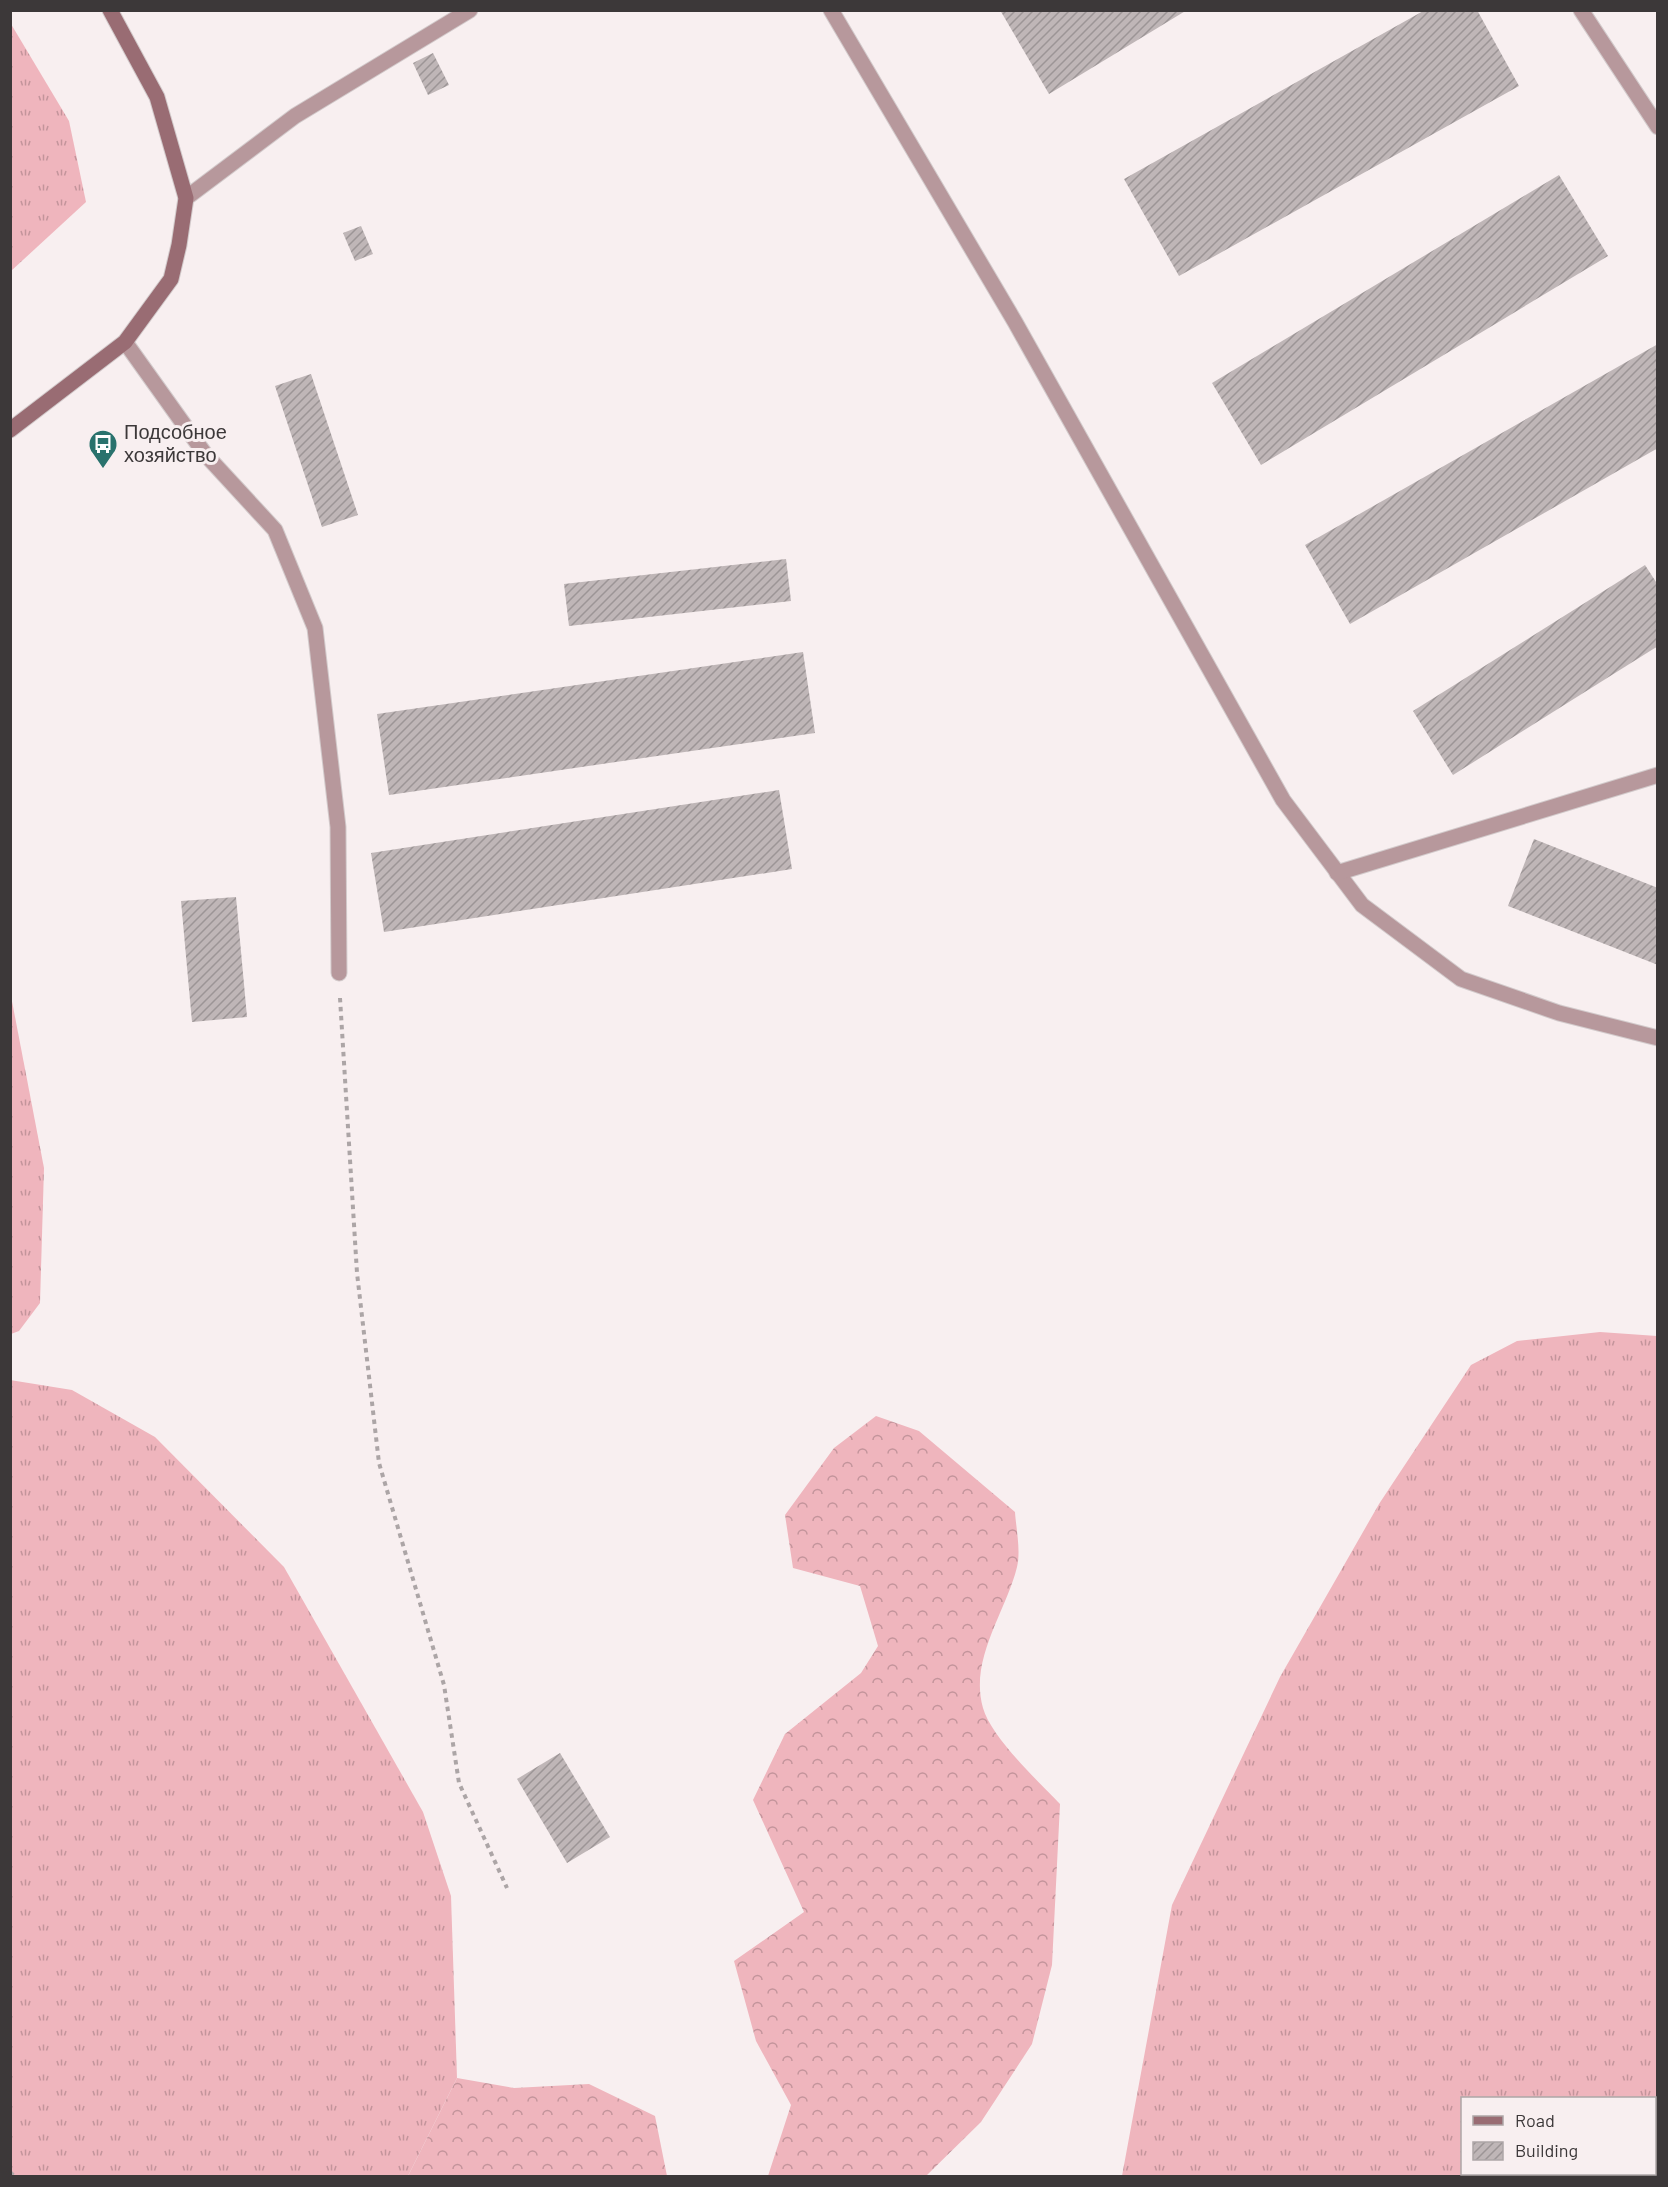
<svg xmlns="http://www.w3.org/2000/svg" width="1668" height="2187" viewBox="0 0 1668 2187" font-family="Barlow,sans-serif">
<defs>
<pattern id="grass-tufts" width="24" height="20" patternUnits="userSpaceOnUse" patternTransform="scale(1.5)"><rect width="24" height="20" fill="#efb5bd"/><path d="M3 7l-1-3M5 7V3M7 7l1-3M15 17l-1-3M17 17v-4M19 17l1-3" fill="none" stroke="#c3949b"/></pattern>
<pattern id="forest-crowns" width="20" height="18" patternUnits="userSpaceOnUse" patternTransform="scale(1.5)"><rect width="20" height="18" fill="#efb5bd"/><path d="M2 6a3 3 0 1 1 6 0M12 15a3 3 0 1 1 6 0" fill="none" stroke="#c3949b"/></pattern>
<pattern id="building-hatch" width="6" height="6" patternUnits="userSpaceOnUse" patternTransform="scale(1.5)"><rect width="6" height="6" fill="#bfb6b7"/><path d="M-1 1l2-2M0 6l6-6M5 7l2-2" fill="none" stroke="#9c9596"/></pattern>
</defs>
<rect width="100%" height="100%" fill="#f8eff0"/>
<g fill="url(#grass-tufts)" fill-rule="evenodd">
<path d="M11 24 69 121 86 202 11 271Z"/>
<path d="M11 996 44 1168 40 1303 19 1331 11 1334Z"/>
<path d="M1600 1332 1657 1336V2176H1122L1172 1905 1280 1677 1379 1504 1471 1365 1517 1341ZM1462 2098H1654V2174H1462Z"/>
<path d="M10 1380 72 1390 155 1437 284 1567 423 1812 451 1896 457 2078 408 2176H11Z"/>
</g>
<g fill="url(#forest-crowns)">
<path d="M876 1416 919 1431 1015 1512C1016 1528 1021 1551 1017 1567 1006 1612 969 1659 983 1708 991 1737 1038 1781 1060 1804L1052 1965 1032 2044 981 2122 926 2176H768L791 2105 756 2041 734 1961 804 1912 753 1800 785 1734 861 1673 878 1646 860 1586 793 1568 785 1515 834 1448Z"/>
<path d="M457 2078 514 2088 589 2084 655 2116 667 2176H408Z"/>
</g>
<g fill="url(#building-hatch)">
<path d="M1000 10H1187L1049 94Z"/>
<path d="M1425 10H1477L1519 86 1179 276 1124 179Z"/>
<path d="M433 53 449 85 428 95 413 63Z"/>
<path d="M1559 175 1608 256 1261 465 1212 383Z"/>
<path d="M361 226 373 254 355 261 343 233Z"/>
<path d="M1658 344V448L1350 624 1305 545Z"/>
<path d="M311 374 358 515 322 527 275 386Z"/>
<path d="M786 559 791 601 569 626 564 584Z"/>
<path d="M1645 565 1658 585V646L1453 775 1413 711Z"/>
<path d="M803 652 815 733 389 795 377 714Z"/>
<path d="M779 790 792 869 384 932 371 853Z"/>
<path d="M1534 839 1658 888V965L1508 906Z"/>
<path d="M236 897 247 1017 192 1022 181 901Z"/>
<path d="M560 1753 610 1837 567 1863 517 1779Z"/>
</g>
<g fill="none" stroke-linecap="round" stroke-linejoin="round">
<g stroke="#d2cacb" stroke-width="17">
<g id="lane">
<path d="M831 10 1015 322 1283 800 1362 905 1461 979 1559 1013 1658 1038"/>
<path d="M1581 10 1658 127"/>
<path d="M186 198 295 116 470 10"/>
<path d="M125 342 205 454 275 530 315 628 338 827 339 973"/>
<path d="M1337 873 1658 775"/>
</g>
</g>
<g stroke="#d2cacb" stroke-width="17">
<path id="secondary" d="M10 430 125 342 171 279 179 245 186 198 157 97 110 10"/>
</g>
<g stroke="#aca5a6" stroke-width="4" stroke-dasharray="4.5 4.5" stroke-linecap="butt">
<path d="M340 998 357 1273 379 1463 444 1685 459 1783 507 1888"/>
<path d="M10 2172 14 2176"/>
</g>
<use href="#lane" stroke="#b7989c" stroke-width="15"/>
<use href="#secondary" stroke="#996c73" stroke-width="15"/>
</g>
<defs>
<g id="bus-pin" transform="scale(1.5)"><path d="M0 17L-7.5 6A9.5 9.5 0 1 1 7.5 6Z" fill="#29726d" stroke="#f8eff0"/><path d="M-5-6H5V4H4V6H2V4H-2V6H-4V4H-5ZM-3.5-4V0h7V-4ZM-3.5 1.2v1.5H-2V1.2ZM2 1.2v1.5H3.5V1.2Z" fill="#fff"/></g>
</defs>
<g fill-rule="evenodd">
<use href="#bus-pin" x="103" y="444"/>
</g>
<g text-anchor="middle" stroke-width="6" stroke-linejoin="round" paint-order="stroke">
<g font-size="20" fill="#3c3839" stroke="#f8eff0" text-anchor="start">
<text x="124" y="439">Подсобное<tspan x="124" dy="23">хозяйство</tspan></text>
</g>
</g>
<rect width="1668" height="2187" fill="none" stroke="#3c3839" stroke-width="24"/>
<rect x="1461" y="2097" width="195" height="78" fill="#f8eff0" stroke="#ada6a7" stroke-width="1.5"/>
<rect x="1473" y="2116" width="30" height="9" fill="#996c73" stroke="#ada6a7" stroke-width="1.5"/>
<text x="1515" y="2127" font-size="18" fill="#3c3839">Road</text>
<rect x="1473" y="2142" width="30" height="18" fill="url(#building-hatch)" stroke="#ada6a7" stroke-width="1.5"/>
<text x="1515" y="2157" font-size="18" fill="#3c3839">Building</text>
</svg>
